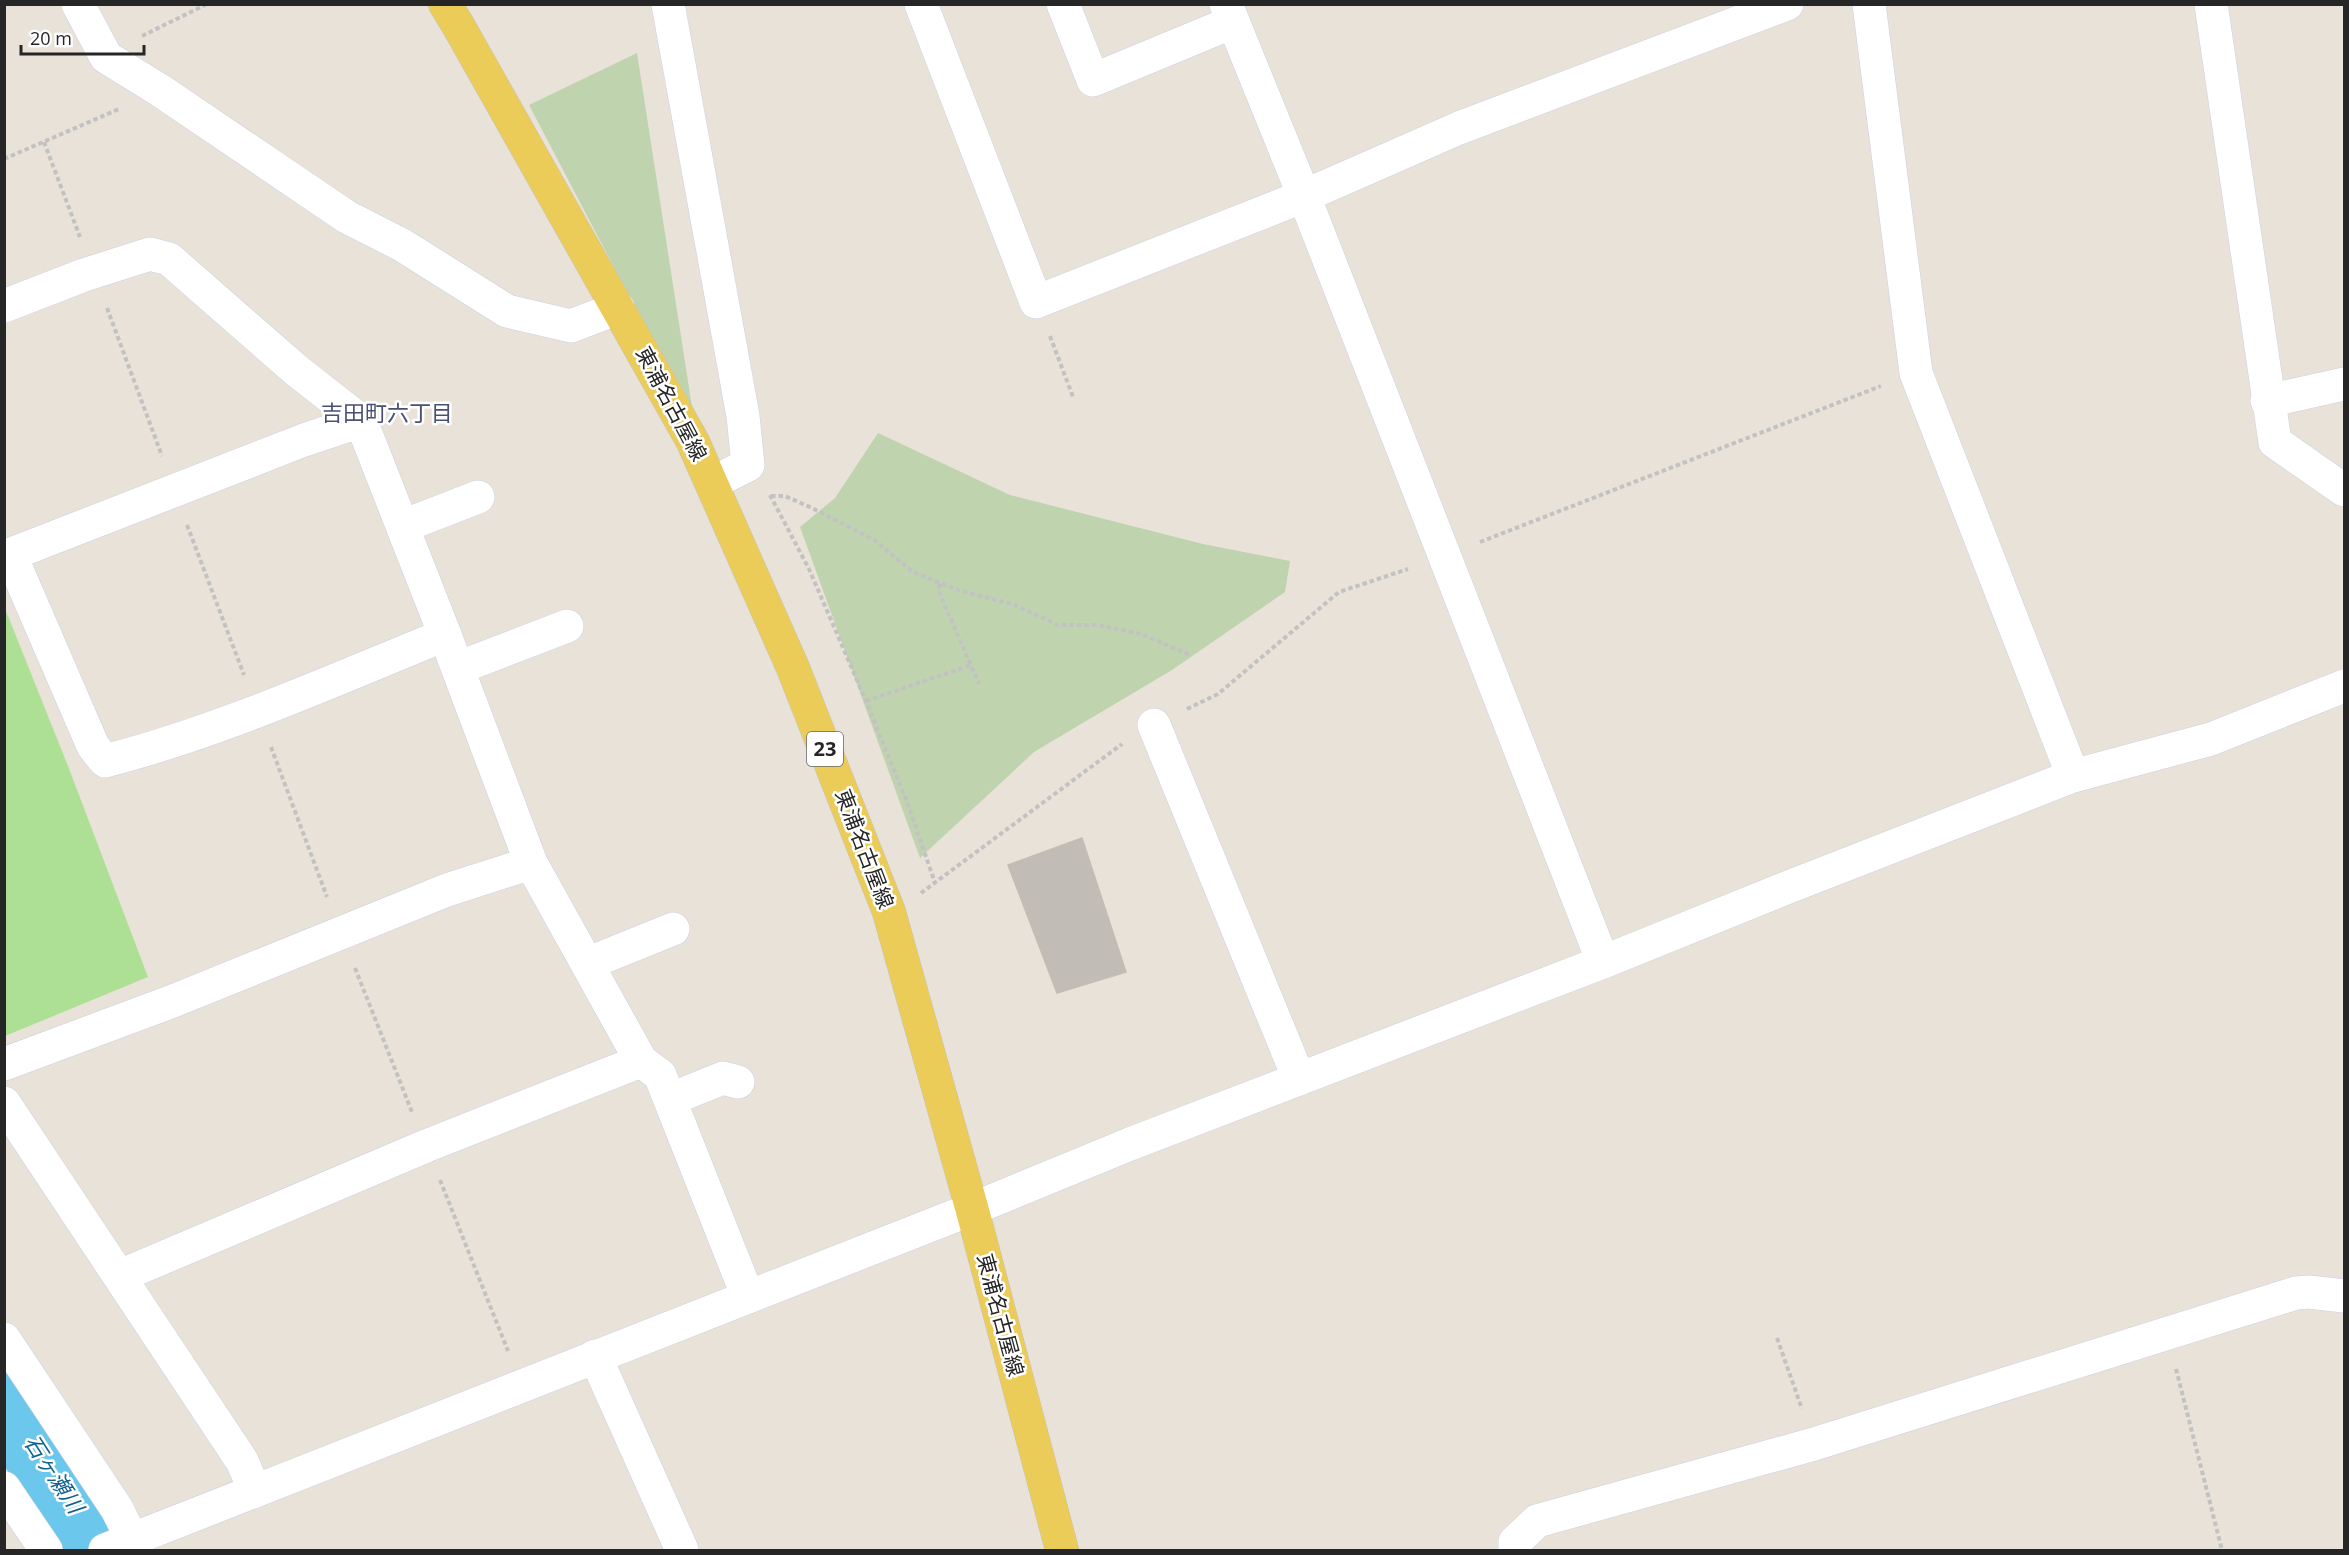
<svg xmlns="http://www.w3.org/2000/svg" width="2349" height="1555" viewBox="0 0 2349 1555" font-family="'Open Sans','Noto Sans JP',sans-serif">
<rect width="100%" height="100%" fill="#e9e2d8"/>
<path fill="#ade094" d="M4 606 68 766 148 977 5 1036Z"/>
<g fill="#c0d3af">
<path d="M637 53 694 420 529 105Z"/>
<path d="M878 433 1010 495 1203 544 1290 561 1285 592 1172 670 1034 752 920 858 800 527 835 498Z"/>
</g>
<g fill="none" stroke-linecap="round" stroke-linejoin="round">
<path stroke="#6bc7eb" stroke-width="74" d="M4 1398 104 1550"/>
</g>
<path fill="#c1bcb5" stroke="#c4beb2" stroke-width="1.5" d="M1082 838 1126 972 1057 993 1008 865Z"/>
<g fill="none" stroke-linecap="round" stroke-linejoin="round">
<g stroke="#cdd0e0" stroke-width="34">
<g id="minor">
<path d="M78 4 106 57 161 91 347 217 402 245 507 311 571 326 618 308"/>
<path d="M668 4 743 416 748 465 712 483"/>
<path d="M921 4 1036 302 1304 196 1459 128 1787 4"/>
<path d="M1063 4 1093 80 1233 22"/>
<path d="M1226 4 1304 196 1603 962"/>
<path d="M1869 4 1916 373 2073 776"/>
<path d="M2211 4 2275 442 2344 490"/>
<path d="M4 306 84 275 150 254 169 259 296 370 361 421 445 635 531 863 641 1061 660 1075 748 1297"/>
<path d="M2267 401 2344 384"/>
<path d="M403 526 478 497"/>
<path d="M11 556 93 746 105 761C222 731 333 680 445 635"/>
<path d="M4 557 304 440 361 421"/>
<path d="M458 668 567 626"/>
<path d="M1154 725 1299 1079"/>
<path d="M589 963 673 929"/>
<path d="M4 1064 173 1001 447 890 531 863"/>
<path d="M671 1099 723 1078 738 1082"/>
<path d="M4 1103 242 1461 255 1491"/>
<path d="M120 1276 426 1146 641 1061"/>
<path d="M4 1339 117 1509 132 1539"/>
<path d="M595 1356 682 1550"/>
<path d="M4 1488 46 1550"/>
<path d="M105 1550 972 1209 1130 1144 1603 962 1786 888 2073 776 2211 739 2344 686"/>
<path d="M1515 1550V1542L1537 1521 1814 1444 2296 1293 2309 1292 2344 1296"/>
</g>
</g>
<g stroke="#c2c2c2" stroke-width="34">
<path id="major" d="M445 4 459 27 693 442 793 668 889 912 972 1209 1062 1550"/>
</g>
<g stroke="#c2c2c2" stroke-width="4" stroke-dasharray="4.5 3" stroke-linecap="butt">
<path d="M142 36 207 4"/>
<path d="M44 142 80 237"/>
<path d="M4 159 119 109"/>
<path d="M107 308 162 456"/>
<path d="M1050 336 1073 397"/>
<path d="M770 495 809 569 866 701 909 807 935 883"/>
<path d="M771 496H785L812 508 874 540 913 572 958 590 1015 605 1058 625H1098L1141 634 1190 655"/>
<path d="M187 525 244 675"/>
<path d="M1480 542 1881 386"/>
<path d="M940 584 939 592 979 684"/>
<path d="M866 701 971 665"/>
<path d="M1187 709 1218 694 1339 592 1408 569"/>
<path d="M271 747 327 897"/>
<path d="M921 893 1122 744"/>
<path d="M355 968 412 1112"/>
<path d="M440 1180 508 1351"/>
<path d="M1777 1338 1802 1409"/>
<path d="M2176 1369 2222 1550"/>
</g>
<use href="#minor" stroke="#fff" stroke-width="33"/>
<use href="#major" stroke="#eccc59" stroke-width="33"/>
</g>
<g text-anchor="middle" stroke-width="5" stroke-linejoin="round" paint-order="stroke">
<rect fill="#fff" stroke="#676767" stroke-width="1.5" x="807" y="732" width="36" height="34" rx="4.5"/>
<g font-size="20" font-weight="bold" fill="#262626">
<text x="825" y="756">23</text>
</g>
<g font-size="21" fill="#262626" stroke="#fff">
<text transform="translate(671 404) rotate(62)" y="7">東浦名古屋線</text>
<text transform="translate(864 849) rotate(69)" y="7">東浦名古屋線</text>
<text transform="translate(1000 1315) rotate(75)" y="7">東浦名古屋線</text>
</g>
<g font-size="22" fill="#495075" stroke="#fff">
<text x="387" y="421">吉田町六丁目</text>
</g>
<g font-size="22" font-style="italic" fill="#106391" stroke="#fff">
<text transform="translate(54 1474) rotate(57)" y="8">石ヶ瀬川</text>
</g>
</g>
<rect width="2349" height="1555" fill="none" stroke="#262626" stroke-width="12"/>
<path d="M21 45v9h123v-9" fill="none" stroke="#262626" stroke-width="3"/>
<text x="30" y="45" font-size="18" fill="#262626" stroke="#ffffff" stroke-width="4.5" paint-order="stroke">20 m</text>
</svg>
